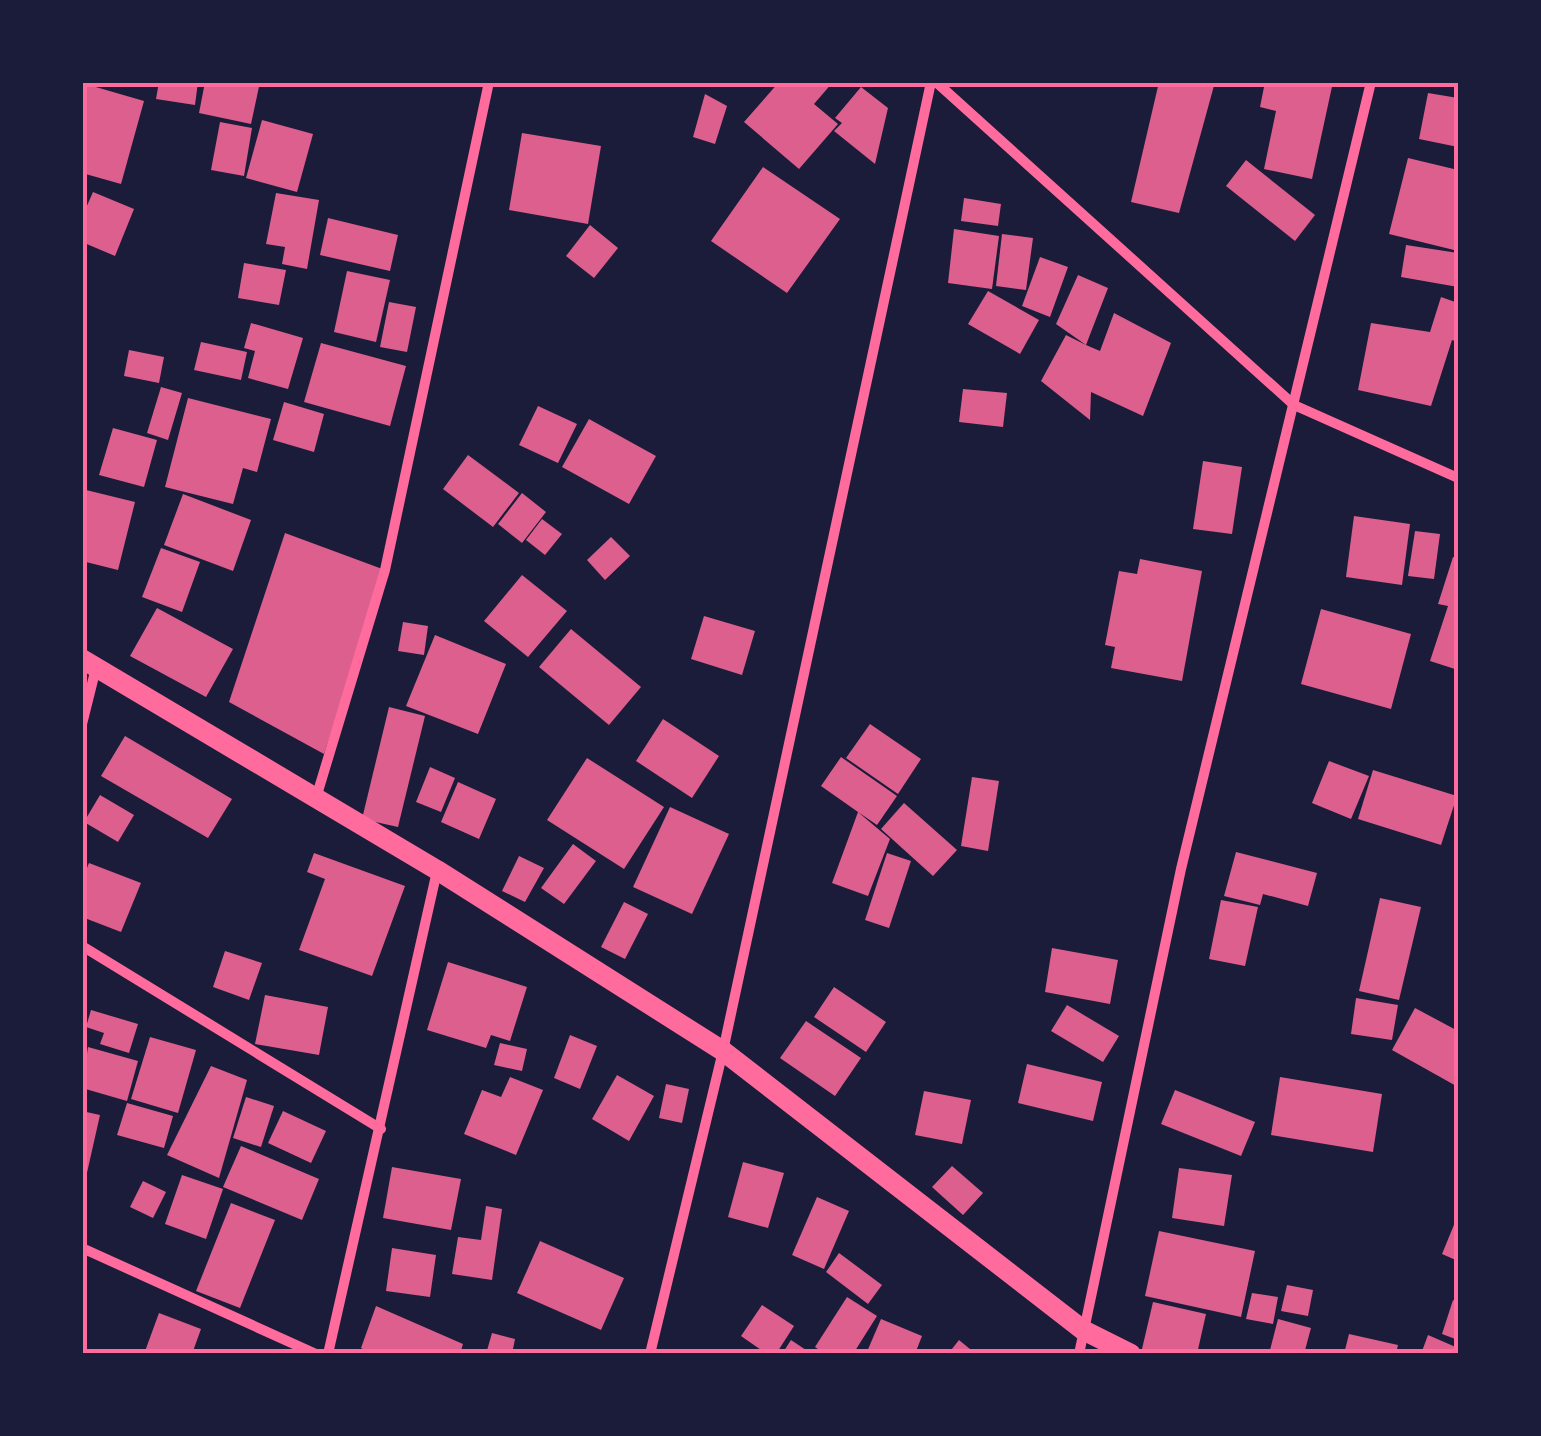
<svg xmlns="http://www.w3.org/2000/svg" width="1541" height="1436" viewBox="0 0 1541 1436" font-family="'PT Sans Narrow',sans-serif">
<rect width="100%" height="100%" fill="#1b1b3a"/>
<g fill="#dd5f8e">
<path d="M159 82H198L195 105 156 99Z"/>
<path d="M205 82H260L251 124 199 113Z"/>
<path d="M779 82H833L814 104 838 124 799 169 744 122Z"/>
<path d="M1159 82H1215L1179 213 1131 202Z"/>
<path d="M1265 82H1333L1312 179 1264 169 1276 111 1260 107Z"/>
<path d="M82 83 144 101 121 184 82 173Z"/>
<path d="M861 87 888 108 875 164 834 131 842 123 835 118Z"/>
<path d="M1428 93 1458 98V147L1419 139Z"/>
<path d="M705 94 727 106 715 144 693 137Z"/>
<path d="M262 120 313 134 297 192 246 178Z"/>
<path d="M220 122 252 128 244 176 211 170Z"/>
<path d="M522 133 601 146 588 224 509 210Z"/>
<path d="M1408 158 1458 170 1454 250 1389 234Z"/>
<path d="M1246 160 1315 215 1295 241 1226 186Z"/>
<path d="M763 167 840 219 787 293 711 241Z"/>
<path d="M93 192 134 209 115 256 82 242V217Z"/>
<path d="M276 193 319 200 307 269 282 264 285 247 266 244Z"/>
<path d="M964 198 1001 204 998 226 961 221Z"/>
<path d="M328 218 398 235 390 271 320 255Z"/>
<path d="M590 225 618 248 594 278 566 256Z"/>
<path d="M954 229 999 236 992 289 948 283Z"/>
<path d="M1002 234 1033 238 1026 290 996 286Z"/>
<path d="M1406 245 1458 253V287L1401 277Z"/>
<path d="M1040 257 1068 267 1050 317 1022 306Z"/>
<path d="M244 263 286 270 279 305 238 298Z"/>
<path d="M347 271 390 280 376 342 334 332Z"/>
<path d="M1078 275 1108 288 1086 345 1100 351 1114 313 1171 343 1143 416 1091 392 1090 420 1041 381 1066 335 1086 345 1056 324Z"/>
<path d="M988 291 1039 320 1020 354 968 324Z"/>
<path d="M1441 297 1458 303V342L1452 340 1431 406 1358 390 1371 323 1430 332Z"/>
<path d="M389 302 416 307 407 352 380 347Z"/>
<path d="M251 323 303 338 288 389 248 378 255 351 244 348Z"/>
<path d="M201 342 247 352 241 380 194 370Z"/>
<path d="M321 343 406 366 390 426 304 402Z"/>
<path d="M129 350 164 357 159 383 124 376Z"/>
<path d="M161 387 182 393 168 440 147 433Z"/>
<path d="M963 389 1007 393 1003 427 959 422Z"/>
<path d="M188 398 271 419 257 472 243 468 233 504 165 487Z"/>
<path d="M284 402 324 414 314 452 273 440Z"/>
<path d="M538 406 577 424 558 463 519 445Z"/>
<path d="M589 419 656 456 629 504 562 467Z"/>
<path d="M113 428 157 440 144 487 99 475Z"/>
<path d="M468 455 519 493 493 527 443 489Z"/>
<path d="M1203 461 1242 467 1232 534 1193 529Z"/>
<path d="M82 489 135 502 118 570 82 561Z"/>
<path d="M522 493 546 512 522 543 498 524Z"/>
<path d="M183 494 251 520 233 571 164 545Z"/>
<path d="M1354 516 1410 524 1402 585 1346 577Z"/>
<path d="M542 519 562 534 545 555 526 540Z"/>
<path d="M1415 531 1440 534 1434 579 1408 576Z"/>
<path d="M285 533 385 570 324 754 229 702Z"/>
<path d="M611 537 630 556 605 580 587 560Z"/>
<path d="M161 548 200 562 182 612 142 597Z"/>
<path d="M1453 557 1458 558V670L1430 661 1448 606 1438 604Z"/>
<path d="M1140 559 1202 571 1182 681 1111 668 1115 647 1105 645 1119 571 1137 574Z"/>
<path d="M522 575 567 611 528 657 484 621Z"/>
<path d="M157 608 233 649 206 697 130 656Z"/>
<path d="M1321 609 1411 634 1391 709 1301 684Z"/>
<path d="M704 616 755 631 742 675 691 659Z"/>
<path d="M403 622 428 626 424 655 398 651Z"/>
<path d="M571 629 641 687 609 725 539 667Z"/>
<path d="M435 635 506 664 478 734 406 706Z"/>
<path d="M389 707 425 716 398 827 362 819Z"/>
<path d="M663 719 719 756 692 798 636 761Z"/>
<path d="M870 724 921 759 898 794 846 758Z"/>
<path d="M125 736 232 799 208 838 101 776Z"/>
<path d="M841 757 897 796 877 825 858 812 890 839 868 896 832 883 858 812 821 786Z"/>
<path d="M587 758 664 807 624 869 547 820Z"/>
<path d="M1329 761 1369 776 1351 819 1312 803Z"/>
<path d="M430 767 455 778 441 812 416 802Z"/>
<path d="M1373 770 1457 796 1441 845 1358 819Z"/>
<path d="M972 777 999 781 988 851 961 846Z"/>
<path d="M458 782 496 799 479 839 441 822Z"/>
<path d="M100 795 134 815 118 842 84 822Z"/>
<path d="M904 803 957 850 933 876 881 829Z"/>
<path d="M670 807 729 834 692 914 633 887Z"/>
<path d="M573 844 596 861 564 904 541 888Z"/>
<path d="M1236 852 1317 873 1308 906 1263 894 1260 905 1224 896Z"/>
<path d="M314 853 405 886 372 976 299 950 325 879 307 872Z"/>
<path d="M887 853 911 861 889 928 865 920Z"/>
<path d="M519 856 544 868 525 902 502 891Z"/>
<path d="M89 863 141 883 121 932 82 917V880Z"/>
<path d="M1380 898 1421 907 1399 1000 1359 991Z"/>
<path d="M1221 900 1258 907 1245 966 1209 959Z"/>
<path d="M624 902 648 914 625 959 601 947Z"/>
<path d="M1052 948 1118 960 1110 1004 1045 992Z"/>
<path d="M225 951 262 963 249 1000 213 987Z"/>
<path d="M448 962 527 987 510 1041 491 1035 486 1048 427 1030Z"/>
<path d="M834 987 886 1022 866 1052 814 1017Z"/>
<path d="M265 995 328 1007 319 1055 255 1044Z"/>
<path d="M1356 998 1398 1005 1392 1040 1351 1034Z"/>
<path d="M1067 1005 1119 1036 1103 1062 1051 1031Z"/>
<path d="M1415 1008 1458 1031V1087L1392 1050Z"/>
<path d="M91 1010 138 1024 129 1053 100 1044 104 1033 86 1027Z"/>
<path d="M806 1021 861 1058 835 1096 780 1058Z"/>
<path d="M570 1035 597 1046 580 1089 554 1078Z"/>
<path d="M150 1037 196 1050 178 1113 131 1099Z"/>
<path d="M500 1043 527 1049 522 1071 494 1065Z"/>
<path d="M88 1047 138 1061 127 1101 82 1088Z"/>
<path d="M1027 1064 1102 1082 1093 1121 1018 1103Z"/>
<path d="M211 1066 247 1080 219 1178 167 1155Z"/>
<path d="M617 1075 654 1096 629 1141 592 1119Z"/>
<path d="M510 1077 543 1090 516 1155 464 1134 482 1090 501 1097Z"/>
<path d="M1280 1077 1382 1094 1373 1152 1271 1135Z"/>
<path d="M666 1084 689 1089 682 1123 659 1118Z"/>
<path d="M1175 1090 1255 1122 1241 1156 1161 1124Z"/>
<path d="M924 1091 971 1100 962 1144 915 1135Z"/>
<path d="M246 1097 274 1106 261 1147 233 1138Z"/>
<path d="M127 1103 173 1116 164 1148 117 1135Z"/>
<path d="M82 1111 100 1115 84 1186H82Z"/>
<path d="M283 1111 326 1131 311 1163 268 1143Z"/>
<path d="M241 1146 319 1179 302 1220 223 1187Z"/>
<path d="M743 1162 784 1173 768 1228 728 1217Z"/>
<path d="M952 1166 983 1193 963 1215 932 1187Z"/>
<path d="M392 1167 461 1179 451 1230 383 1218Z"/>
<path d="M1179 1168 1232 1175 1224 1226 1172 1218Z"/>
<path d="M182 1175 223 1189 206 1239 165 1224Z"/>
<path d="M143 1181 166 1192 153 1218 130 1207Z"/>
<path d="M817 1197 849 1211 824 1269 792 1255Z"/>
<path d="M231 1203 275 1220 240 1308 196 1291Z"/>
<path d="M486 1206 502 1209 492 1280 452 1274 458 1237 481 1240Z"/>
<path d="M1458 1215V1261L1442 1254Z"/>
<path d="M1159 1231 1255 1251 1241 1317 1145 1296Z"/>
<path d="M540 1241 624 1278 601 1330 517 1293Z"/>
<path d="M392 1248 436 1255 430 1297 386 1291Z"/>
<path d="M839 1253 882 1285 868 1304 826 1272Z"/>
<path d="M1287 1285 1313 1290 1308 1316 1281 1311Z"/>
<path d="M1252 1293 1278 1297 1273 1324 1246 1319Z"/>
<path d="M847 1297 877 1316 853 1354H825L815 1347Z"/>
<path d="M1453 1300 1458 1302V1340L1442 1334Z"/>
<path d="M1153 1302 1206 1314 1197 1354 1142 1349Z"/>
<path d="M762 1305 794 1326 776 1354H767L741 1336Z"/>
<path d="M376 1306 463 1344 460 1354H371L361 1348Z"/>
<path d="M159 1313 201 1329 192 1354H144Z"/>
<path d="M881 1319 922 1336 915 1354H866Z"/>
<path d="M1278 1319 1311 1328 1304 1354H1269Z"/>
<path d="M492 1333 515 1339 512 1354H486Z"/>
<path d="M1349 1334 1398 1345 1396 1354H1344Z"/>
<path d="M1428 1335 1458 1348V1354H1421Z"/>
<path d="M791 1340 812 1354H782Z"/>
<path d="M959 1340 976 1354H948Z"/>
</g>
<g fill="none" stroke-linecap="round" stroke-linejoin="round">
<g stroke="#ff6b9d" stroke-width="10">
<path d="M936 82 1294 405 1458 478"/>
<path d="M82 724 96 668"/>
<path d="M316 798 385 570 489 82"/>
<path d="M82 946 381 1129"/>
<path d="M82 1248 316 1354"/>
<path d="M328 1354 437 871"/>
<path d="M650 1354 723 1051 931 82"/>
<path d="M1079 1354 1181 869 1371 82"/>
</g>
<path stroke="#ff6b9d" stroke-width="20" d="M82 659 437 870 723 1051 1083 1330 1131 1354"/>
</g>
<rect width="1541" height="1436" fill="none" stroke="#1b1b3a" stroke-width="170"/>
<rect x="85" y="85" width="1371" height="1266" fill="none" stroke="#ff6b9d" stroke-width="4"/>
</svg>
